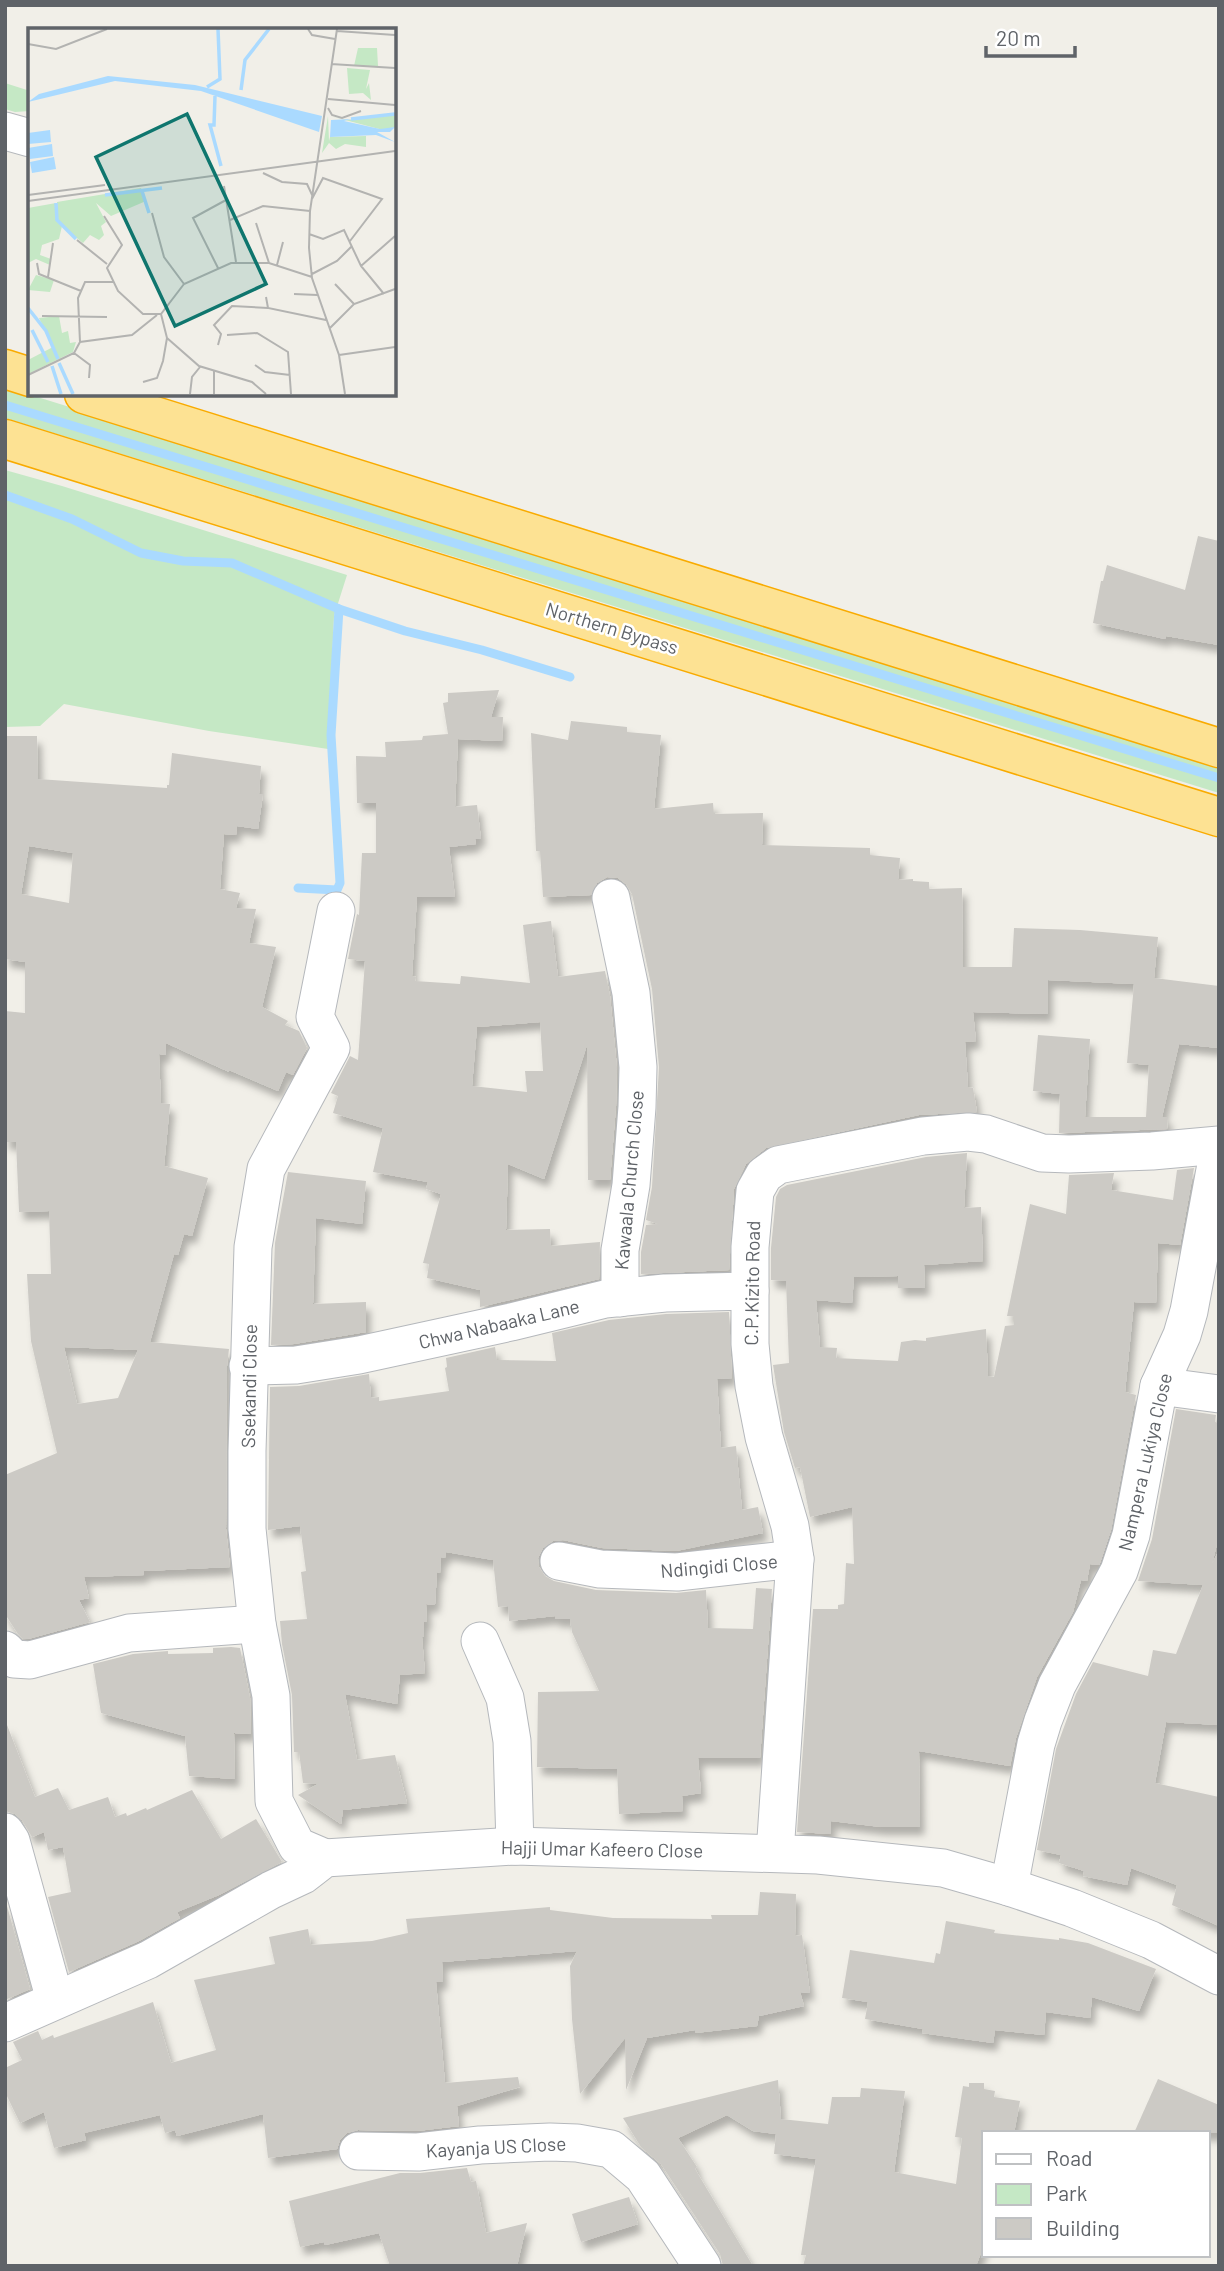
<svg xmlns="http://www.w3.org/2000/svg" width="1224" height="2271" viewBox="0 0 1224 2271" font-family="Barlow,sans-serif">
<defs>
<filter id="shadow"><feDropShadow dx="4.5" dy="8" stdDeviation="3.5" flood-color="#0004"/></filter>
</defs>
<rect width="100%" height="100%" fill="#f1efe8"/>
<g fill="#c5e8c5">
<path d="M5 83 30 91V111L15 112 5 109Z"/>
<path d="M5 387 1219 763V793L5 418Z"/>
<path d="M5 470 62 486 347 575 334 616 328 749 209 731 64 704 40 726 5 727Z"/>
</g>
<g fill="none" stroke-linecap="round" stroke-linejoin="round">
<g stroke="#aadaff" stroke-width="9">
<path d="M5 405 1219 778"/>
<path d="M5 495 72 519 141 553 183 561 232 563 339 609 405 631 482 650 570 677"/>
<path d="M298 888 337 890 340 883 331 735 339 609"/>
</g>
</g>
<g fill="#cccac5" fill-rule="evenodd" filter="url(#shadow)">
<path d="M1198 536 1219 541V645L1166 636 1165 639 1093 623 1101 581H1103L1107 565 1185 590Z"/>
<path d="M499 690 491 717H503L502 741 458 739 455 807 477 805 481 839H475L476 844 449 847 455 897H417L412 976 416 977 415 981 460 984 461 976 530 983 523 925 551 921 558 977 605 971 610 996 617 1068 616 1106 610 1180H588L587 1045 544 1179 508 1164 506 1230 550 1229 551 1246 600 1242 599 1279 480 1307V1290L427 1278 429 1264 423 1263 441 1194 426 1189 428 1182 373 1172 383 1128 333 1113 338 1096 331 1093 350 1056 358 1060 365 961 348 959 357 914 359 915 362 853H376V803H357L356 756 386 757 385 742 422 740 423 736 448 734 443 703 448 702V693ZM540 1022 543 1071H525L527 1092 472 1086 477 1027Z"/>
<path d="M571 721 627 727V732L661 735 654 809 713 803 714 814 763 813 762 845 870 848V855L900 858 898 880 913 879V881L929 882V889L962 888 963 967H1012L1014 928 1080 930 1158 937 1154 978 1219 986V1048L1179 1044 1162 1117H1168L1167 1129 1059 1133 1060 1094 1033 1091 1038 1035 1090 1039 1085 1117H1146L1149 1065 1127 1063 1134 984 1048 980V1014L973 1012 976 1041 965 1042 968 1087 973 1088 977 1112 919 1115 766 1148 746 1164 734 1189 729 1270 641 1274V1252L646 1225 658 1224 646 1220 652 1187 659 1067 652 989 632 894 626 884 618 878 607 877 597 883 591 895 543 897 540 851H536L531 733 568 740Z"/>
<path d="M5 736H37L38 779 167 788V785H169L172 753 261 766 259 794H263L258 829 237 826 236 835 224 834 220 889 240 893 236 908 256 909 249 943 276 947 262 1007 288 1021 285 1025 299 1031 307 1048 293 1075 286 1072 278 1091 229 1070V1072L166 1043V1055L159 1054 161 1103 170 1104 164 1166 208 1178 192 1236 184 1234 178 1255 174 1254 150 1342 229 1349 227 1366 226 1529 230 1567 144 1571V1575L84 1577 89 1598 79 1600 90 1622 28 1639H23L18 1634 5 1614V1475L57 1453 31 1341 27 1274H51L49 1211 19 1212 16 1142H5V1011L25 1013V962L5 959ZM29 846 73 853 69 903 21 894ZM64 1347 138 1350 118 1398 77 1404Z"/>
<path d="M967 1153 964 1208 981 1207 983 1261 924 1265 925 1288H898V1276L854 1277 852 1303 816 1300 820 1347 837 1348 836 1358 898 1361 901 1342 915 1340 926 1341V1338L986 1329 988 1376 994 1377 1005 1326 1014 1325V1316H1007L1030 1204 1066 1214 1069 1175 1114 1173 1111 1190 1173 1200 1177 1170 1194 1168 1180 1245 1158 1243 1156 1303 1134 1302 1125 1392 1136 1395 1111 1530 1100 1563 1099 1565 1090 1564 1087 1581 1081 1580 1073 1612 1037 1677 1016 1738 1010 1766 919 1751 920 1827H881L831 1821V1834L797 1832 813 1609H838V1605L844 1604 846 1563 854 1564 852 1507 810 1517 800 1467 795 1468 784 1432 773 1365 789 1363 786 1281 771 1280V1248L776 1197 780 1189 787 1185 926 1157Z"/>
<path d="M288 1172 366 1181 362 1224 316 1218 313 1304 366 1302V1332L294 1344 271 1345 275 1243Z"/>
<path d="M729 1312 732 1378 717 1379 721 1448 736 1446 742 1510 758 1507 763 1533 676 1551 602 1548 563 1540 553 1541 543 1548 538 1558 539 1567 545 1576 554 1581 596 1590 676 1593 706 1590 708 1628 753 1629 756 1588 772 1589 760 1758H698L701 1793 682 1796 683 1811 619 1814 617 1769 537 1767 538 1692 599 1691 572 1632 570 1619H555V1616L509 1621 508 1606 498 1607 493 1560 446 1552 445 1558 441 1557 440 1573 437 1572 435 1605 426 1604 427 1622H424V1637H422L425 1673 400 1675 397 1704 345 1694 357 1760 395 1755 407 1803 343 1810 341 1824 298 1795 318 1784 303 1783 299 1752H294L292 1695 282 1644 280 1621 307 1619 301 1572 306 1571 300 1526 268 1530 270 1387 299 1386 369 1374 371 1398 379 1397V1401L449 1391 445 1368 447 1367 446 1358 495 1347 497 1360 556 1361 552 1333 609 1320 666 1314Z"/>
<path d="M1176 1409 1216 1415 1215 1422 1219 1423V1536L1212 1564 1219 1550V1725L1166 1722 1155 1783 1219 1797V1926L1172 1905 1177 1885 1131 1868 1127 1885 1083 1876 1084 1871 1059 1863 1061 1855 1037 1850 1056 1749 1076 1694 1093 1662 1148 1676 1153 1650 1176 1654 1203 1585 1138 1581 1152 1539Z"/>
<path d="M231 1647 240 1648 250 1698 251 1734 234 1733 235 1779 189 1776 185 1736 101 1713 93 1664 133 1654 168 1651V1654L213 1653V1648Z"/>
<path d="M5 1725H7L35 1797 58 1788 69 1810 108 1797 115 1817 126 1813 127 1816 146 1808 147 1810 192 1790 221 1839 256 1819 282 1862 219 1895 177 1912 180 1918 139 1941 69 1972 48 1897 71 1892 63 1847 48 1850 44 1832 32 1837 22 1820 15 1814 5 1811Z"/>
<path d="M760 1892 796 1894 795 1936 802 1935 810 1993 800 1992 804 2006 759 2016 757 2026 695 2033V2030L647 2038 626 2090 625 2038 580 2094 572 2019 570 1966 577 1951 442 1962 443 1982H436L445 2083 518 2077 520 2087 457 2106 459 2126 417 2131 358 2130 347 2133 340 2140 337 2149 268 2158 263 2114 177 2136 175 2130 165 2133 160 2115 84 2133 86 2140 54 2148 44 2112 20 2123 5 2092V2068L22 2060 13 2042 38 2031 42 2040 53 2035 54 2038 153 2002 171 2063 216 2050 194 1980 275 1964 269 1937 308 1929 311 1945 372 1941 408 1933 406 1919 550 1907V1910L613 1918 712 1919 711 1915H758Z"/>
<path d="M5 1906H7L30 1989 5 2000Z"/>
<path d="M946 1921 995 1930 994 1933 1059 1940V1938L1088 1943 1156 1969 1139 2011 1092 1997 1090 2018 1046 2012 1044 2035 995 2030 993 2043 922 2033 923 2029 865 2019 868 2002 842 1998 850 1950 934 1963 936 1953 940 1954Z"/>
<path d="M1158 2079 1219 2105V2133H1134Z"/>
<path d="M778 2080 781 2119 828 2124 832 2097H860L861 2088 905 2091 894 2172 956 2184 962 2138 955 2137 963 2086 969 2087V2083H984V2089L995 2091 994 2097 1020 2101 1014 2133H984V2245L976 2266H803L806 2255H801L816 2159 774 2154 776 2134 753 2131 727 2115 678 2138 697 2167 695 2169 753 2266H723L720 2254 661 2164 641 2147 623 2118Z"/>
<path d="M467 2168 471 2182 476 2181 486 2233 527 2223 517 2266H390L379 2233 325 2245 324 2242 300 2247 289 2201 400 2173H420Z"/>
<path d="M629 2197 638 2224 581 2242 572 2214Z"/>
</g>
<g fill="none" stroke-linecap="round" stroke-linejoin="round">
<g stroke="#b5b8bc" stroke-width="39">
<g id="minor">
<path d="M5 131 30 138"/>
<path d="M611 898 631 993 638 1067 637 1107 631 1185 620 1250V1298"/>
<path d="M248 1366 296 1365 359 1355 511 1322 605 1299 665 1293 750 1291"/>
<path d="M1159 1386 1219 1394"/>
<path d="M559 1561 600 1569 677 1572 795 1559"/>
<path d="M480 1641 505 1698 512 1741 515 1846"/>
<path d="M5 1650 14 1659 30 1660 129 1633 257 1624"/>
<path d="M5 1832 11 1841 55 2000"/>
<path d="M775 1853 795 1559 790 1526 764 1437 754 1386 750 1344V1247L755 1191 764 1175 778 1165 923 1136 968 1132 986 1134 1042 1153 1069 1154 1152 1151 1219 1145"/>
<path d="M325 1858 297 1846 274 1801 271 1696 257 1624 247 1529V1451L253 1247 266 1169 331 1048 315 1017 336 911"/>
<path d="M1009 1887 1036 1744 1043 1721 1057 1685 1119 1571 1131 1535 1159 1386 1182 1335 1189 1311 1219 1148"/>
<path d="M5 2023 148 1960 271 1890 303 1875 325 1858 515 1846 818 1855 943 1868 1009 1887 1072 1908 1151 1940 1219 1976"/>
<path d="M358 2151 418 2152 480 2145 550 2142 577 2143 611 2149 643 2176 702 2266"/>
</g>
</g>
<g stroke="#f9ab00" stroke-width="41">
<g id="highway">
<path d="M5 369 30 377"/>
<path d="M84 394 1219 748"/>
<path d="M5 439 1219 817"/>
</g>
</g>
<use href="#minor" stroke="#fff" stroke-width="37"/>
<use href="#highway" stroke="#fde293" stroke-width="38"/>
</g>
<g text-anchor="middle" stroke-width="5" stroke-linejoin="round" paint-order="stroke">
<g font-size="19" fill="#5f6368" stroke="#fff">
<text transform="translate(612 628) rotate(17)" y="7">Northern Bypass</text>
<text transform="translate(629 1180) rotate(-85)" y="7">Kawaala Church Close</text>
<text transform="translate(752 1283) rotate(-89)" y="7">C.P.Kizito Road</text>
<text transform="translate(499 1324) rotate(-13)" y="7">Chwa Nabaaka Lane</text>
<text transform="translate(249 1386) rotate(-89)" y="7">Ssekandi Close</text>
<text transform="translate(1145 1462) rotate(-77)" y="7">Nampera Lukiya Close</text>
<text transform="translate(719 1566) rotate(-5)" y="7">Ndingidi Close</text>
<text transform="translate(602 1849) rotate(1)" y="7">Hajji Umar Kafeero Close</text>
<text transform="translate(496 2147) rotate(-3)" y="7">Kayanja US Close</text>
</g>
</g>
<g transform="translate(28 28)">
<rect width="368" height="368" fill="#f1efe8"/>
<path d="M330 20H349L350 38H326ZM319 40 342 42 338 61 341 55 343 72 335 65 321 66ZM367 86V99L355 102 302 88 319 92ZM300 88 301 113 302 109 338 108V119L317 116 308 121 301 115 294 125ZM113 160 118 173 83 188 68 175 78 194 73 198 76 207 71 212 62 207 55 215 34 198 31 211 14 217 12 227 23 231 22 237 8 231 0 235V180L28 175 29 189V174ZM8 247 26 252 22 264 0 262ZM31 288 34 305 40 303 42 315 48 314 45 324 0 346V332L25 319 11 290Z" fill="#c5e8c5"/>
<path d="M80 48 167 57 294 88 291 104 173 63 87 53 0 74 11 66ZM323 91 316 93 352 101 367 99 362 104H349L367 114 348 107 302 109 303 92ZM22 102 23 114 0 116V105ZM24 116 25 128 2 131 0 120ZM26 129 28 141 4 145 2 134Z" fill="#aadaff"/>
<path fill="none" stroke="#aadaff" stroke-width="3.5" d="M179 59 192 51 190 1M213 62 217 32 241 1M187 68 186 97H182L193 138M323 91 367 86M114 163 121 185M77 167 134 160M28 175 29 192 48 211M0 280 18 303 30 331M4 302 20 334M31 335 45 366M24 338 33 366"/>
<path fill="none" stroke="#b3b3b1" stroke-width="2" d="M280 1 284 7 307 11M309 1 282 183 281 220 284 250 311 327 317 366M309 3 367 7M0 16 28 21 79 1M303 36 367 40M300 71 367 77M300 80 304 87 314 90 333 83M235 145 254 154 279 156 285 169 295 150 354 171 322 213M196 158 208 234M0 167 77 157M0 173 367 123M124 185 136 229 156 256M76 188 94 217 79 240 90 263 115 286H133L156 256 203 235H241L284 249M202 192 235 178 282 183M228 195 241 235M281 206 295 211 316 202 333 238 356 266M49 212 79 236M9 235 11 246 53 263M249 237 255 214M333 238 367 208M190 240 165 190 198 172M284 246 309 233 324 218M20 249 25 215M307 256 326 276M266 266 289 267M238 269 240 280 298 292M14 288 79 289M302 300 326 276 367 261M199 307 229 305 260 324 263 366M139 310 171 338 224 354 238 366M52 314 50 270 57 254H86M190 317 193 306 186 297 204 278 240 280M46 325 62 337 61 350M311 327 367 319M227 337 237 344 262 347M186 343V366M0 347 46 325 52 314 104 307 129 287M115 354 129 350 135 333 139 310 133 286M162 366 164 349 172 339"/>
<path fill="#0f766e" fill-opacity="0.15" stroke="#0f766e" stroke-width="3.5" d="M159 86 238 256 147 298 68 129Z"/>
<rect width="368" height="368" fill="none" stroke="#5f6368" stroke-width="3.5"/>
</g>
<rect width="1224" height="2271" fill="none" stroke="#5f6368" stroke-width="14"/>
<rect x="982" y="2131" width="228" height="126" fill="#ffffff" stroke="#bfc1c3" stroke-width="2"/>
<rect x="996" y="2154" width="35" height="10" fill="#ffffff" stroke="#bfc1c3" stroke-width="2"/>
<text x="1046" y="2166" font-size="21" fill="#5f6368">Road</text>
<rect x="996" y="2184" width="35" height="21" fill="#c5e8c5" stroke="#bfc1c3" stroke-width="2"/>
<text x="1046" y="2201" font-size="21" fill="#5f6368">Park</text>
<rect x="996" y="2218" width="35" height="21" fill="#cccac5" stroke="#bfc1c3" stroke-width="2"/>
<text x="1046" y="2236" font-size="21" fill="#5f6368">Building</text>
<path d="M986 46v10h89v-10" fill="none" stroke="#5f6368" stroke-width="3.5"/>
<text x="996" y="46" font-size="21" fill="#5f6368" stroke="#ffffff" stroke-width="5" paint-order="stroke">20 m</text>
</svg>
